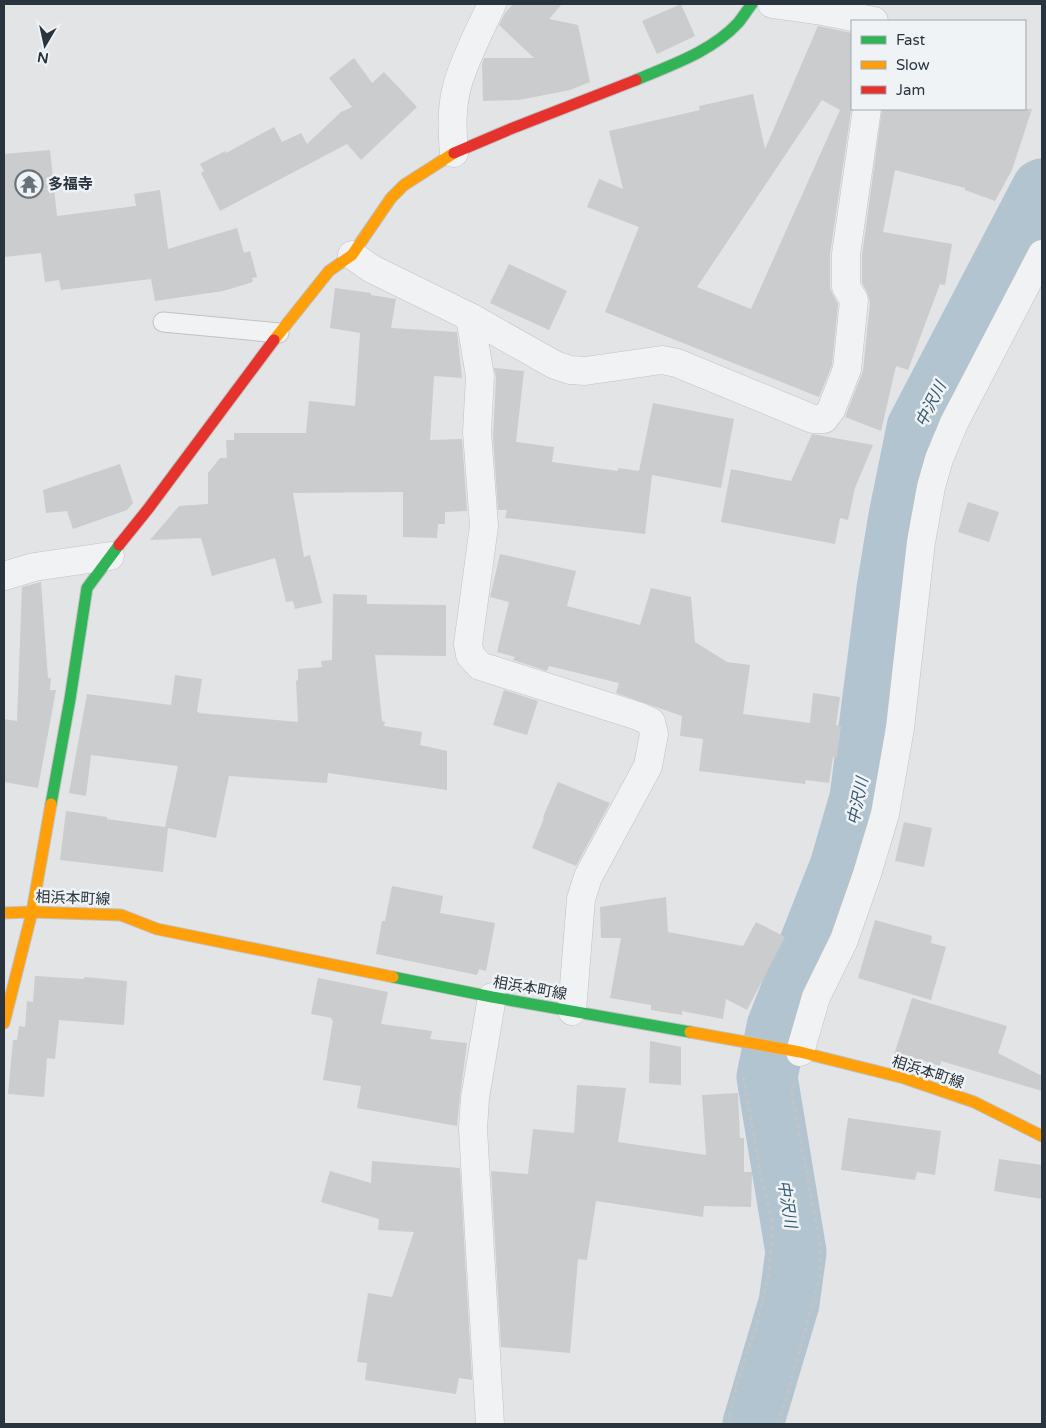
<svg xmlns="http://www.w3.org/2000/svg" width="1046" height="1428" viewBox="0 0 1046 1428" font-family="'Varela Round','Noto Sans JP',sans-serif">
<rect width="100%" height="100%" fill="#e2e4e6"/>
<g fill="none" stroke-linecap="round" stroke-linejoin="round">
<path stroke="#b2c4cf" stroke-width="61" d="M753 1424 789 1303 796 1252 767 1077 777 1027 840 867 860 798 887 589 899 516 917 428 1042 189"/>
</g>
<g fill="#caccce" fill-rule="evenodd">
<path d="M513 4H562L549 19 578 25 590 82 570 90 519 100 483 101 482 64 484 58H534L499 25 505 13Z"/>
<path d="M681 4 695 36 657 54 642 21Z"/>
<path d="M818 26 852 33V105L830 254V288L833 295 838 304 832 365 819 397 605 312 639 227 587 207 599 179 623 189 609 131 700 110 699 106 753 94 765 149ZM822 100 840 110 751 309 697 287Z"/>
<path d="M354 58 372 83 384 72 417 107 361 160 347 144 220 211 201 173 204 171 200 164 225 151 226 153 274 127 282 142 301 133 307 144 341 112 352 107 329 78Z"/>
<path d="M882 109H1032L1012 170 995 201 965 190V188L895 170 883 232 952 244 945 285 940 284 908 370 896 366 881 431 845 417 863 371 870 302 867 292 862 283V255Z"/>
<path d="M50 150 57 216 136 206 134 194 160 190 168 249 237 228 244 253 250 251 257 277 252 278 253 282 223 291 155 301 151 279 61 290 59 280 45 282 41 253 4 257V154Z"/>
<path d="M509 264 567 291 549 330 490 303Z"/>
<path d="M335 288 371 293V295L396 299 391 328 457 332 462 378 434 376 430 440 462 439 467 511 445 512V524H438L437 538 403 537V492L293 493 304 557 310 555 322 603 295 609 293 601 286 602 275 558 212 576 201 538 150 540 179 506 208 504V473L220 458H227L226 440H234V433H306L309 401 355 406 360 333 330 328Z"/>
<path d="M494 368 524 371 516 442 554 447 552 462 618 471V468L639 471 653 403 734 419 721 488 652 475 645 534 505 518 507 510H498L493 437 496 377Z"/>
<path d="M812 434 873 445 855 488 848 520 840 518 835 544 721 522 731 469 791 481Z"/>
<path d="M120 464 133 503 127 510 73 529 67 511 46 513 43 490Z"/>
<path d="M968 502 999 512 989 542 958 532Z"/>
<path d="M500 554 576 571 567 606 640 625 651 588 691 597 695 642 727 662 750 665 743 714 810 723 813 693 840 697 836 725 841 726 837 758 833 757 829 783 806 780 805 784 699 771 703 739 680 736 682 716 616 693 619 683 549 666 547 671 513 660 515 657 497 652 509 602 490 597Z"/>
<path d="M41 582 48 678H51L50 690H56L38 788 4 782V719L17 721 22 587Z"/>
<path d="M333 594 367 595V604L446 605V656L375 655 382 721 385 722 384 726 422 732 420 745 447 751V790L328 773 327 783 229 776 216 838 168 828 163 872 60 860 66 811 107 817V819L165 827 178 766 91 755 86 796 69 793 87 694 171 705 175 675 202 679 197 712H199V713L298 722 296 681 298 680V669L322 667 321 661 332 660Z"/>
<path d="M504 690 538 701 527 735 493 725Z"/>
<path d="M558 782 610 803 576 866 532 848 544 818 543 817Z"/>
<path d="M904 822 932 828 924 867 895 861Z"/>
<path d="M392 886 443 896 440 913 495 923 486 971 479 969 477 975 376 954 382 921H385Z"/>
<path d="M666 897 668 932 743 946 756 922 785 937 747 1010 726 999 723 1019 682 1011V1015L651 1010V1005L610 998 621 938H601L600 907Z"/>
<path d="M875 920 932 936 931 943 946 947 931 1000 858 978Z"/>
<path d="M35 976 84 979V977L127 981 124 1025 59 1020 55 1059 47 1058 44 1097 8 1094 13 1040H17L19 1026 25 1027 27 1001 33 1002Z"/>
<path d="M318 978 388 992 381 1024 432 1031 430 1039 467 1043 460 1096 457 1126 357 1108 361 1086 323 1080 333 1020H331L332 1018 311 1014Z"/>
<path d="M912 998 1007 1026 998 1053 1042 1076V1091L941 1061 940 1066 921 1060 920 1064 894 1055Z"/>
<path d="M650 1041 681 1047V1085L649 1083Z"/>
<path d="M577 1085 626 1088 618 1142 706 1155 702 1095 738 1093 740 1138H744V1172H752L751 1207 704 1206 703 1217 596 1201 587 1260 578 1259 570 1353 501 1347 491 1171 528 1174 533 1129 574 1133Z"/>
<path d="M848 1118 941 1131 935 1175 917 1172 915 1180 841 1170Z"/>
<path d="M999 1159 1042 1165V1199L994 1191Z"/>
<path d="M372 1161 460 1168 472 1380 459 1378 456 1394 365 1380 367 1363 357 1362 368 1293 392 1297 414 1232 378 1230 379 1219 321 1202 330 1171 371 1183Z"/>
</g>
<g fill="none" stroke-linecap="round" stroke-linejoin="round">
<g stroke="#c0c2c4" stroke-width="21">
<path id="lane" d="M163 322 279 333"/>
</g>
<g stroke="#c0c2c4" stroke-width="29">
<g id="street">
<path d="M772 4 822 11 874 21"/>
<path d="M454 153C452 130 451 106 458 83 466 56 480 30 492 4"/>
<path d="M352 255 372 269 470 317 555 365 570 370 585 371 662 360 677 363 813 419H824L831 410 847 369 854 300 846 287V254L867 109"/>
<path d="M470 317 480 376 477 432 484 526 468 644 470 655 480 666 638 716 651 722 654 734 648 766 588 877 581 899 572 1011"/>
<path d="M4 576 34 567 110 556"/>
<path d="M800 1052 816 997 844 940 867 874 885 814 900 728 921 542 931 487 939 459 954 423 1042 254"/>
<path d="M490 1424 473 1129 475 1098 492 997"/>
</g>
</g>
<g stroke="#c0c2c4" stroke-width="13">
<g id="fast">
<path d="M636 80C671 65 711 52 738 23 743 17 747 10 752 4"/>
<path d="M51 804 70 699 87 588 119 545"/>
<path d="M393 977 492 997 690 1032"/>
</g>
</g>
<g stroke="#c0c2c4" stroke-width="13">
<g id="slow">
<path d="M274 340 329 271 352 255 391 198 404 185 454 153"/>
<path d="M4 913 32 912 121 915 157 929 393 977"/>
<path d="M4 1023 32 912 51 804"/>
<path d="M690 1032 800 1052 904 1078 974 1102 1042 1136"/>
</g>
</g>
<g stroke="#c0c2c4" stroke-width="13">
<g id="jam">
<path d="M454 153 508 130 636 80"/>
<path d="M119 545 148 509 274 340"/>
</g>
</g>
<g stroke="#c2c4c6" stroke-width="3" stroke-dasharray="4 4" stroke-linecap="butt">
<path d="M728 1424 738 1382 758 1320 769 1273 773 1224 761 1177 743 1074"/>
<path d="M778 1424 787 1396 819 1279 821 1250 792 1095 794 1082"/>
</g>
<use href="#lane" stroke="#f0f2f3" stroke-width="19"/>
<use href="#street" stroke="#f0f2f3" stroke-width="28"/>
<use href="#fast" stroke="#30b455" stroke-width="11"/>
<use href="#slow" stroke="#ff9f0a" stroke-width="11"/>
<use href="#jam" stroke="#e5322d" stroke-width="11"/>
</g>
<defs>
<g id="temple-ring" transform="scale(1.4375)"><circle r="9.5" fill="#eff3f5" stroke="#6a7279" stroke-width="1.5"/><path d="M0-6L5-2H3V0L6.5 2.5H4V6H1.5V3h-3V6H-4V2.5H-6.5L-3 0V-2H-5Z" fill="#6a7279"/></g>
</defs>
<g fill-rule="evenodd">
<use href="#temple-ring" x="29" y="184"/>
</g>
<g text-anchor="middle" stroke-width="5" stroke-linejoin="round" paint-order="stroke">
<g font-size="15" font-weight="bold" fill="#2a343e" stroke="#eff3f5" text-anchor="start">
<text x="48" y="189">多福寺</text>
</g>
<g font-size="15" fill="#2a343e" stroke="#eff3f5">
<text transform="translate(73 898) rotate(2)" y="5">相浜本町線</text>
<text transform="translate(530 988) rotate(10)" y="5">相浜本町線</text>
<text transform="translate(928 1072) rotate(18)" y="5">相浜本町線</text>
</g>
<g font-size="16" font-style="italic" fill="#37586e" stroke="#eff3f5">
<text transform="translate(930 404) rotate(-63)" y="6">中沢川</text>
<text transform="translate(857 801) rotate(-78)" y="6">中沢川</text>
<text transform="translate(788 1204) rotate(81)" y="6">中沢川</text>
</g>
</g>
<rect width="1046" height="1428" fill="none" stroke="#2a343e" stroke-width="10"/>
<rect x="851" y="20" width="175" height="90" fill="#eff3f5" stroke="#a0a7ac"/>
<rect x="861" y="36" width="25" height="8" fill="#30b455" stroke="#a0a7ac"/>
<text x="896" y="45" font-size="15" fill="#2a343e">Fast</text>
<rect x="861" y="61" width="25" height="8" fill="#ff9f0a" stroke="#a0a7ac"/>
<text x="896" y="70" font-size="15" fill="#2a343e">Slow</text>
<rect x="861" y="86" width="25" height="8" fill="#e5322d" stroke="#a0a7ac"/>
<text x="896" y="95" font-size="15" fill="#2a343e">Jam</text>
<g transform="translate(45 45) rotate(189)" stroke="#eff3f5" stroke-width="4" paint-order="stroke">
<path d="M0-4L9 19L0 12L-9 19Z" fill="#2a343e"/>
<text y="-8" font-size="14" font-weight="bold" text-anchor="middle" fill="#2a343e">N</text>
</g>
</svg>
